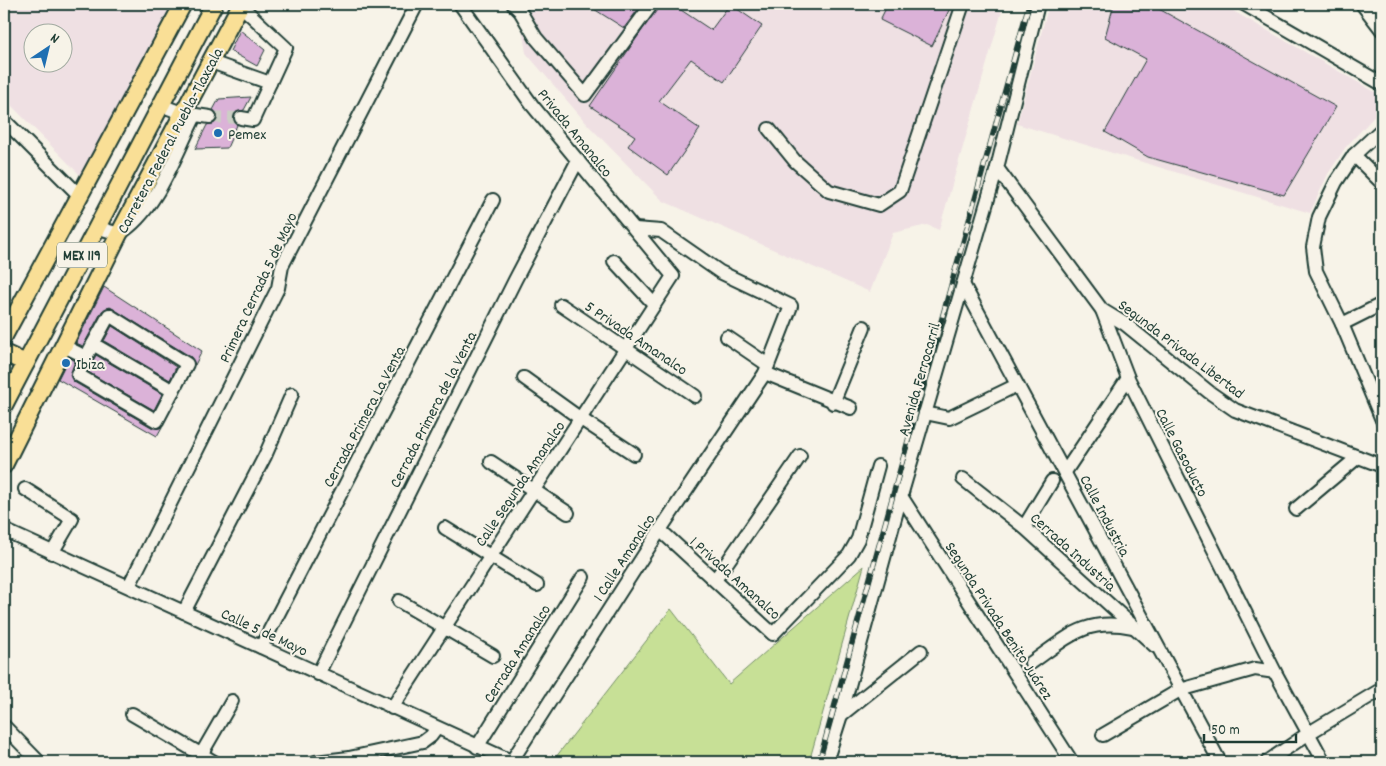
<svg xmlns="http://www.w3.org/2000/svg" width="1386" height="766" viewBox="0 0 1386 766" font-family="Dekko,sans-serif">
<rect width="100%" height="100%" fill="#f7f3e8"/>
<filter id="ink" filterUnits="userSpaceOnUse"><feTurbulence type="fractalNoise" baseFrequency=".02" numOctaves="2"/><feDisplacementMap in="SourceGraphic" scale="10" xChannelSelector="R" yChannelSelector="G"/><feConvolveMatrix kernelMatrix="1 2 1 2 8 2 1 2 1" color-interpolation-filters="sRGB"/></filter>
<g filter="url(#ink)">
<g fill="#efe0e3" fill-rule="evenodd">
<path d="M4 4H174L80 175 4 98ZM32 32H62V62H32Z"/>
<path d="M502 4H1004L939 230 927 225 893 233 870 292 663 201 588 125 526 53 520 16Z"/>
<path d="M1049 4H1221L1382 96V108L1345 148 1328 174 1310 213 1017 124Z"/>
</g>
<path fill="#c7e096" stroke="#738e65" d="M864 566 809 762H552L671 609 729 684Z"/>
<g fill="#dbb2d8" stroke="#1f3d34">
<path d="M586 4H642L624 28Z"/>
<path d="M660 4H672L711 30 730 4 762 26 724 82 691 59 659 101 700 129 668 175 628 146 635 136 590 106Z"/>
<path d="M888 4H941L950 8 932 46 880 20Z"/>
<path d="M1114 4H1150L1336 107 1284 195 1148 157 1105 132 1146 59 1105 37Z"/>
<path d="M240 30 265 50 257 66 230 51Z"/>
<path d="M251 97 244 110 234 113 233 120 237 125 227 148 195 149 207 125 217 122 218 114 213 110 219 99Z"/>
<path d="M104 287 202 351 195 365 191 357 110 307 102 311 83 346 76 343Z"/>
<path d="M112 326 176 367 170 380 104 341Z"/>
<path d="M96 355 162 394 154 410 88 372Z"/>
<path d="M69 357 75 361 70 375 74 382 153 428 162 427 157 436 58 379Z"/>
</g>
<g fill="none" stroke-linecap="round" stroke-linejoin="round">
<path stroke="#cccfc4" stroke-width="12" stroke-dasharray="12 6" stroke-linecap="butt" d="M210 117 241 118"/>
<g stroke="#1f3d34" stroke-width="16">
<g id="minor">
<path d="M513 4 520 11 536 38 585 95 652 4"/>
<path d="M1244 4 1382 84"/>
<path d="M1362 4 1382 30"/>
<path d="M240 5 286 48 253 120 241 118"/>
<path d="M1368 11 1378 4"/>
<path d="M211 62 270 83"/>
<path d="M160 105 182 113 210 117"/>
<path d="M4 120 79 195"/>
<path d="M769 129 795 161 829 191 879 205 900 191 963 4"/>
<path d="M1382 129 1354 155 1336 182 1319 217 1313 247 1316 271 1342 324 1382 420"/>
<path d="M1354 155 1382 183"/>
<path d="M997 168 1102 310 1128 378 1275 672 1324 762"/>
<path d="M96 227 119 234C157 211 175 155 195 116"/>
<path d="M614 261 654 304"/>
<path d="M963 284 1220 762"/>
<path d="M561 305 695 396"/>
<path d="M1102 310 1125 324 1209 392 1235 410 1382 466"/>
<path d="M1342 324 1382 304"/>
<path d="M727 337 768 365"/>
<path d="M93 344 173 391"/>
<path d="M64 346 86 357 109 315 187 364 157 421 78 375 86 357"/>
<path d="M765 373 851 408"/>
<path d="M524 378 581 419 634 454"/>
<path d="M833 403 864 327"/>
<path d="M925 413 949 418 1017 385"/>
<path d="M491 462 568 513"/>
<path d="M1065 472 1128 378"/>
<path d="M963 479 1024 527 1155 646"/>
<path d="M25 489 72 519 52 553"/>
<path d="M901 496 1072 762"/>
<path d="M1296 509 1358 457"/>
<path d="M1024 527 1052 481"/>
<path d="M445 528 537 585"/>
<path d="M4 530 513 762"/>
<path d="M660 530 773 634 849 555 858 539 878 466"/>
<path d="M715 580 800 456"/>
<path d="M129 586 278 288 282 266 417 4"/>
<path d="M399 601 493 656"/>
<path d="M184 612 265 456 292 394"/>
<path d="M261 647 493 200"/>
<path d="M1031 663C1067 638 1085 617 1132 627"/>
<path d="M318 674 515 280 578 160"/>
<path d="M392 708 673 276 532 105 460 4"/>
<path d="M132 714 214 762"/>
<path d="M841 715 921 651"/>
<path d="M4 726 39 762"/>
<path d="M1103 735 1180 690 1255 669 1275 672"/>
<path d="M477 747 583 577"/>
<path d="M202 753 232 701"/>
<path d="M315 762 349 758 423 742 431 736 437 728"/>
<path d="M511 762 660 530 765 373 791 306 720 272 661 231 635 229"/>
<path d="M826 762 841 715 901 496 997 168 1038 4"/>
<path d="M1267 762 1309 733 1382 689"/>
</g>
</g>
<g stroke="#1f3d34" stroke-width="20">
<g id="major">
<path d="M4 336 183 4"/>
<path d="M4 353 26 363"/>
<path d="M4 405 214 4"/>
<path d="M4 465 119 234 241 4"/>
</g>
</g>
<use href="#minor" stroke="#f7f3e8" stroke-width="12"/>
<use href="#major" stroke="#f9df96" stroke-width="16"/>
<g stroke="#1f3d34" stroke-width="5.5">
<path id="rail" d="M819 762 1029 4"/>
</g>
<use href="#rail" stroke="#f7f3e8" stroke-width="4" stroke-dasharray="11" stroke-linecap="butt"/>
</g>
</g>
<g fill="#1f6fb2" stroke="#f7f3e8" stroke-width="2">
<circle cx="218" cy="133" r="5"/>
<circle cx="66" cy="363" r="5"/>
</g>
<g text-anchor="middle" stroke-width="4" stroke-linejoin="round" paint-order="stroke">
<rect fill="#f7f3e8" stroke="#60746a" stroke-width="1" x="57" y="242.5" width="50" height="25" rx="4"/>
<g font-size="15" font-weight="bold" fill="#1f3d34">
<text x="82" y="260">MEX 119</text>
</g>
<g font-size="16" fill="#1f3d34" stroke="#f7f3e8">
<text transform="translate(576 132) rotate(51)" y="6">Privada Amanalco</text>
<text transform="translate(169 140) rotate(-62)" y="6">Carretera Federal Puebla-Tlaxcala</text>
<text transform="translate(257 287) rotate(-65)" y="6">Primera Cerrada 5 de Mayo</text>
<text transform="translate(637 337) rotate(34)" y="6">5 Privada Amanalco</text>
<text transform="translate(1182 348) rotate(37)" y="6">Segunda Privada Libertad</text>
<text transform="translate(918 379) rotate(-74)" y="6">Avenida Ferrocarril</text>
<text transform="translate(432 409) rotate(-63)" y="6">Cerrada Primera de la Venta</text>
<text transform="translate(363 416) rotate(-62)" y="6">Cerrada Primera La Venta</text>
<text transform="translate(1183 452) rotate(63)" y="6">Calle Gasoducto</text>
<text transform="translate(519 483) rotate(-56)" y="6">Calle Segunda Amanalco</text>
<text transform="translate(1106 515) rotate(62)" y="6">Calle Industria</text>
<text transform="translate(1074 551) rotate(42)" y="6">Cerrada Industria</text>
<text transform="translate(623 557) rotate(-57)" y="6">1 Calle Amanalco</text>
<text transform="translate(736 577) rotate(42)" y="6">1 Privada Amanalco</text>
<text transform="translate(1000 620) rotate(57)" y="6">Segunda Privada Benito Juárez</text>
<text transform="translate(265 631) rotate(25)" y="6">Calle 5 de Mayo</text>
<text transform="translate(516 653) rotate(-58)" y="6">Cerrada Amanalco</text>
</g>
<g font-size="16" fill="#1f3d34" stroke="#f7f3e8" text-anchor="start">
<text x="228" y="139">Pemex</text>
<text x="76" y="369">Ibiza</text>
</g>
</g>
<rect width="1386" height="766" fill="none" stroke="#f7f3e8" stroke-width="20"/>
<rect x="10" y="10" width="1366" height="746" fill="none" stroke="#1f3d34" stroke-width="2" filter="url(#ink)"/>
<g transform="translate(48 48) rotate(35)"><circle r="24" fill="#f7f3e8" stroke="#a1aaa0"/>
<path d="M0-4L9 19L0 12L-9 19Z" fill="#1f6fb2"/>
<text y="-8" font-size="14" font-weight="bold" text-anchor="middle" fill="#1f3d34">N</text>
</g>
<path d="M1204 734v8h92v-8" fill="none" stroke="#1f3d34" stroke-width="2.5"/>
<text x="1211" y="734" font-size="15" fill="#1f3d34" stroke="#f7f3e8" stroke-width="4" paint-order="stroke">50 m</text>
</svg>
